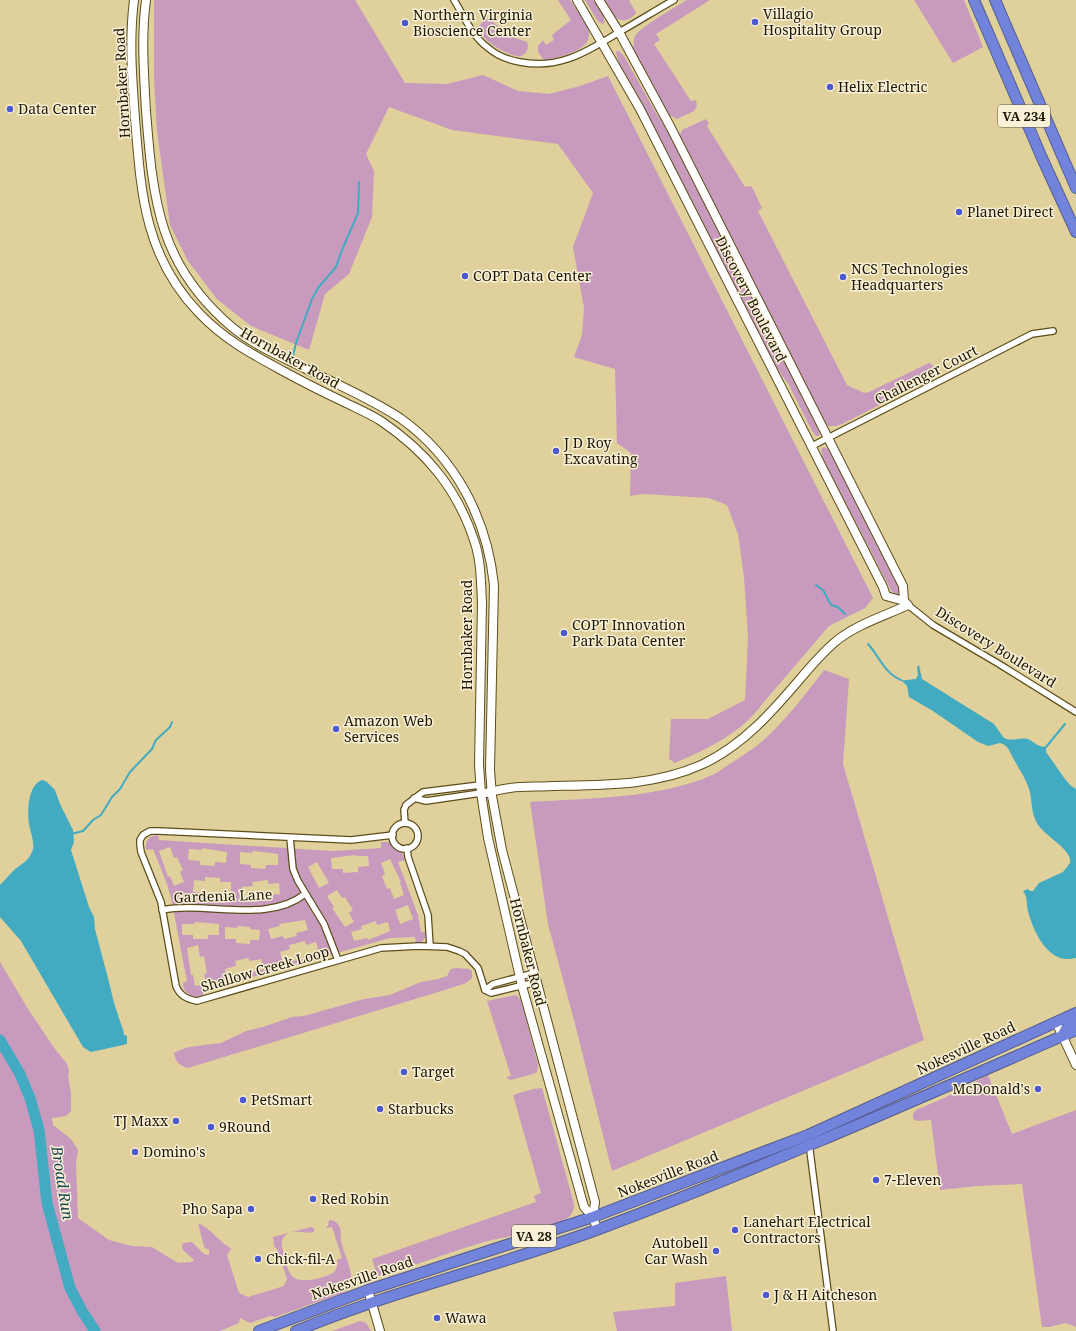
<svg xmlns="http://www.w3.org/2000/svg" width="1076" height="1331" viewBox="0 0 1076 1331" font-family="'Noto Serif',serif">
<rect width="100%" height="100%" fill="#e0d09b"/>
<g fill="#c89abe" fill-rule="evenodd">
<path d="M154 0H355L405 83 447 84 483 75 518 91 549 94 580 86 608 76 873 598 865 608 829 626 763 703C742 733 707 749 675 763L669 759 671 719H708L745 700 748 637 744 577 738 534 727 505 709 498 643 494 630 496 631 453 617 443 615 369 574 357 582 335 584 308 573 247 593 193 558 144 452 130 389 107 366 154 374 171 372 217 349 274 325 294 309 350 251 326 217 299 188 261 170 225 157 131 154 79Z"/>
<path d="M558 0H570C575 8 587 23 589 32 592 51 559 57 546 60L543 59 538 52V46L543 40 546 45 554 40 552 35 571 20Z"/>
<path d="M585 0H593C598 7 606 16 604 24L600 23 597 20Z"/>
<path d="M604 0H629L636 13C631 20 622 23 615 17 610 14 607 5 604 0Z"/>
<path d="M687 0H710L656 34 660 40 654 44 691 101 696 100 697 106 694 111 677 119 669 115 632 46H634C634 43 633 39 635 36 639 28 677 6 687 0Z"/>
<path d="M914 0H964L983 47 953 63Z"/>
<path d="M488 18 512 37 527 42C530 50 524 58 516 56 506 54 486 42 481 34 479 31 479 28 480 25L484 20Z"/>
<path d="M619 51 624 56 656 113 671 135 820 430 819 436H816L812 431 789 385 774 364 765 346 666 150 618 61 616 52Z"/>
<path d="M706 119 709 124 707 126 745 187 749 186 752 187 762 208 758 211 847 385 864 393 869 392 929 363 934 366 936 372 935 377 842 424 836 426H828L823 419 680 138V135L682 130Z"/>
<path d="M824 447 830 450 900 586V592L898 596 892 592 823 459 821 449Z"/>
<path d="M824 670 849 679 843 764 924 1040 612 1171 575 1024 548 924 530 802C589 798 658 799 712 775 718 773 723 768 728 765 742 756 757 747 769 735 790 715 807 692 824 670Z"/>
<path d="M158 835 159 840 333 851 381 848V842H388L392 844 402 853 405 860 398 862 418 915 421 932H426V937L421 943H416L415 937 390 938 203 991V996C194 999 185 994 183 985V983L187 981 171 898 167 884 153 849 146 850C145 841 148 836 158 835ZM170 847 174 858 177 857 183 870 180 872 184 882 174 886 170 876 168 877 159 851ZM202 848 227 852 226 863 215 862 214 866 200 865V861L188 860 189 849 202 850ZM253 851 278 854V865H266L265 869 251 868V865L240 864V852L252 853ZM356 855 357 856H368L369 866 358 867V872L343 873V869H332L331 858ZM390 859 401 882 400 883 404 895 394 899 390 888 387 889 382 876 385 874 381 863ZM317 862 329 883 319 888 308 867ZM205 877 220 878V882H231V894H205V893L193 892 194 880 205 881ZM268 880V884L279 883 280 894 268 895V897L243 898 242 887 253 886 252 882ZM337 890 342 898 345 897 353 910 349 913 354 922 345 927 332 908 334 907 327 896ZM408 905 413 919 400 924 395 910ZM305 920 308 930 296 933 297 936 284 939 283 936 271 939 268 929 280 926 279 924ZM376 921 377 925 388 922 390 931 368 940 367 938 354 941 351 932 362 929 361 926ZM195 922 219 924V935H208V939H193V935H182V924H194ZM237 926 250 927V929L260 930 259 940H250V944L236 943V939H225V927L237 928ZM305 941 306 945 316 942 319 953 306 956 307 958 283 963 280 952 290 949 289 945ZM198 945 200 957 204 956 207 973 204 974 206 984 195 986 193 975H191L187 948ZM248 958 250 961 261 959 263 969 252 972V974L227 979 225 969 236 966 235 961Z"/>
<path d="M0 962 28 1009 55 1049 67 1064 69 1071 68 1076 71 1093V1111L66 1116 52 1118 53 1125 71 1139 78 1150 76 1164 78 1218 109 1240 132 1246 152 1247 178 1263C183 1262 189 1263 194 1261L193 1259 183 1250 182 1246 183 1243 192 1242 204 1254 209 1255V1250L204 1247 198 1223C209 1228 215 1236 223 1243 226 1246 229 1246 231 1249L227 1255 239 1293 248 1297 284 1286 287 1279 277 1249 274 1246 273 1237 311 1227 314 1228V1232C305 1234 295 1229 287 1234 281 1238 281 1245 283 1251 285 1259 287 1272 293 1277 300 1284 327 1278 334 1272 337 1269 338 1264 337 1260L342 1258 332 1227 327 1228V1226H328L329 1220C334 1220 337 1222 339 1226 342 1230 340 1236 341 1241 344 1257 361 1282 343 1293L275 1317 270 1316 250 1323 240 1318 239 1323 220 1331H0Z"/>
<path d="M456 968 469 969 472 971V978L466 983 448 989 188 1068C179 1065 176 1063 174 1053L180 1050 189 1047 221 1043 246 1031 263 1027 292 1017 304 1016 364 999 390 995 421 982 438 979 447 976 451 969Z"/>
<path d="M516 995 521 1000 538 1064 537 1072 533 1074 510 1080 506 1077 511 1076 487 1001Z"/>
<path d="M988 1075 1012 1134 1076 1110V1327L1065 1323 1050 1327H1042L1022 1184 977 1186 940 1190 931 1120 917 1121 913 1119V1114L916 1110 944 1098Z"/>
<path d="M542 1088 574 1204C574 1210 572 1216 566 1219 545 1231 508 1236 484 1242 451 1252 418 1264 385 1275L379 1276 374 1274 376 1271 372 1259 536 1202 534 1196 541 1193 513 1095 533 1089Z"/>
<path d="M726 1276 732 1331H617L613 1312 675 1306V1283Z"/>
<path d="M360 1321 366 1323 371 1331H332Z"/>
</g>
<g fill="#42abc1">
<path d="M919 665 922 679 994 724 1004 738C1012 742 1019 737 1028 739 1034 742 1038 747 1046 747V752L1065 779 1070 785 1076 789V958C1070 959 1064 960 1058 957 1042 950 1032 927 1028 911 1026 904 1028 897 1023 891L1028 889 1030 891H1033L1039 883 1063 872 1070 863C1073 848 1040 835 1035 819 1031 809 1032 798 1029 789 1025 777 1019 769 1013 758 1010 752 1008 745 1000 743L988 746 978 742 933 711 909 697 907 686 901 680C907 681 910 679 916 679L918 675 917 667Z"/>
<path d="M43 780 47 782 55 790 60 804 73 830 74 842 71 850 89 907 94 917 95 929 110 986 114 1003 124 1033 123 1034 127 1036V1044L123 1045 91 1052 83 1047 21 941 0 917V885C5 880 10 874 15 869 22 864 29 860 32 852 36 844 30 832 29 824 27 812 28 783 43 780Z"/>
</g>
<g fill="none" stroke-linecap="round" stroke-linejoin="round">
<g stroke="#42abc1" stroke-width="2">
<path d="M293 356 296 343 312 299 318 288 336 267 342 250 358 213 359 182"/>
<path d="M816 585 823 590 831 605 838 607 845 614"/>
<path d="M868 644C879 656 885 674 901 680"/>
<path d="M1046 747 1065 724"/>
<path d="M71 834 83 831 93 820 101 815 112 797 120 789 130 772 152 749 156 740 170 727 172 722"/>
</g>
<path stroke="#42abc1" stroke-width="11" d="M0 1040 20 1074 30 1098 39 1130 47 1203 70 1288 82 1311 95 1331"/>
<g stroke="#5c4e1b" stroke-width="8">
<g id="street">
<path d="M454 0C464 16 472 36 487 47 496 55 508 60 520 62 560 70 588 51 621 31 639 21 656 10 674 0"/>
<path d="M812 446 1032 334 1053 331"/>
<path d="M908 605 933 625 999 664 1076 712"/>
<path d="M414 798 426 801 481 793"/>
<path d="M405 823 404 810 406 805 423 792 480 785"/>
<circle cx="405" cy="836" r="13"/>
<path d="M393 835 351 840 159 831H150L143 835 140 840V845L141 852 161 902 176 986C180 996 187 999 197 1001L381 948 419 946 447 947 459 951 465 954 478 968 485 990 491 993 537 982"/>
<path d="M290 838 293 869 298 881 324 924 338 960"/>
<path d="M407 848 408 857 428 915 430 946"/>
<path d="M162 910C207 901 267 924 305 894"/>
<path d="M485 990 493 984 534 973"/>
<path d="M809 1143 833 1331"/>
</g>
</g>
<g stroke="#5c4e1b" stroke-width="10">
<g id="secondary">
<path d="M134 0C129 40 132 78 135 118 141 192 144 256 199 313 225 340 250 353 283 371 303 382 323 392 344 402 356 408 370 414 381 421 427 452 458 490 475 543 481 562 481 583 482 603L479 765 481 793 488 838 522 986 584 1207 593 1217"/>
<path d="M146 0C141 37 144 74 146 111 153 201 159 266 233 328 254 345 280 356 304 368 336 384 370 398 400 418 455 457 487 518 494 585L490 770 492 796 502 850 595 1202 593 1217 597 1229"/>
<path d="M577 0 640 109 883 587 886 596 904 601"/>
<path d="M486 793C494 791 502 789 510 788 523 786 538 787 552 786 603 785 656 786 703 764 743 745 772 712 800 679 811 666 822 653 835 642 855 625 884 616 908 605L904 601 903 586 671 128 619 32 599 0"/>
<path d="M1056 1022 1076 1065"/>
<path d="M368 1290 380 1331"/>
</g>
</g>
<g stroke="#545d8f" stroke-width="12">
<g id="highway">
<path d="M974 0 1042 158 1076 232"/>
<path d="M995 0 1076 188"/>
<path d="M1062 1036 1066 1029 1076 1021"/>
<path d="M259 1331 368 1290 593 1217 808 1135 1076 1013"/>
<path d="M296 1331C395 1290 499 1266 599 1229 760 1169 918 1099 1076 1030"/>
</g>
</g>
<use href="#street" stroke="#fff" stroke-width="5.5"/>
<use href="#secondary" stroke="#fff" stroke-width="8"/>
<use href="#highway" stroke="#7283db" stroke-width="10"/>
</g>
<g fill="#4c58cd" stroke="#f9f1d7" stroke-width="1.5">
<circle cx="755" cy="22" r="4"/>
<circle cx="405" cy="23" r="4"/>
<circle cx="830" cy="87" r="4"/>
<circle cx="10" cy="109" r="4"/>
<circle cx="959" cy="212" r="4"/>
<circle cx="465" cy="276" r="4"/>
<circle cx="843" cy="277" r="4"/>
<circle cx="556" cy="451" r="4"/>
<circle cx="564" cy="633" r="4"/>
<circle cx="336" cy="729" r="4"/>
<circle cx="404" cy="1072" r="4"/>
<circle cx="1038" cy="1089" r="4"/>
<circle cx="243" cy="1100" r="4"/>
<circle cx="380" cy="1109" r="4"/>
<circle cx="176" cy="1121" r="4"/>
<circle cx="211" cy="1127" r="4"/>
<circle cx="135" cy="1152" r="4"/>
<circle cx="876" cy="1180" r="4"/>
<circle cx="313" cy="1199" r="4"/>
<circle cx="251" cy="1209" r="4"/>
<circle cx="735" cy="1230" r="4"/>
<circle cx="716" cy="1251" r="4"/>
<circle cx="258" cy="1259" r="4"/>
<circle cx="766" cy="1295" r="4"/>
<circle cx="437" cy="1318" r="4"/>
</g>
<g text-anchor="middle" stroke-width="3" stroke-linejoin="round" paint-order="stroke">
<g fill="#f9f1d7" stroke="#5e5843" stroke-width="1">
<rect x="998" y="105" width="52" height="22" rx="3"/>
<rect x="512" y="1225" width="44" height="22" rx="3"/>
</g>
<g font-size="13" font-weight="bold" fill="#1c1603">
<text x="1024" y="121">VA 234</text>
<text x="534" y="1241">VA 28</text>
</g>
<g font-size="14" fill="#1c1603" stroke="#f9f1d7" text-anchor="start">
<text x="763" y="19">Villagio<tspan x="763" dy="16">Hospitality Group</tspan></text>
<text x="413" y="20">Northern Virginia<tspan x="413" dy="16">Bioscience Center</tspan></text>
<text x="838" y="92">Helix Electric</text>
<text x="18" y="114">Data Center</text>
<text x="967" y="217">Planet Direct</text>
<text x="851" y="274">NCS Technologies<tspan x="851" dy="16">Headquarters</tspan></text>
<text x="473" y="281">COPT Data Center</text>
<text x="564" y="448">J D Roy<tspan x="564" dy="16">Excavating</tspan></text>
<text x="572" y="630">COPT Innovation<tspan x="572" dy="16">Park Data Center</tspan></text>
<text x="344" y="726">Amazon Web<tspan x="344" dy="16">Services</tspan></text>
<text x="412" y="1077">Target</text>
<text x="1030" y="1094" text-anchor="end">McDonald's</text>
<text x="251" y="1105">PetSmart</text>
<text x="388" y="1114">Starbucks</text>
<text x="168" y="1126" text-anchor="end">TJ Maxx</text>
<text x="219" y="1132">9Round</text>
<text x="143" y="1157">Domino's</text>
<text x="884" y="1185">7-Eleven</text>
<text x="321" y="1204">Red Robin</text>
<text x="243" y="1214" text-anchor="end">Pho Sapa</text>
<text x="743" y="1227">Lanehart Electrical<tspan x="743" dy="16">Contractors</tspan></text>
<text x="708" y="1248" text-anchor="end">Autobell<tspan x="708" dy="16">Car Wash</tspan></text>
<text x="266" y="1264">Chick-fil-A</text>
<text x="774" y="1300">J &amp; H Aitcheson</text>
<text x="445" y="1323">Wawa</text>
</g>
<g font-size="14" fill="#1c1603" stroke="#f9f1d7">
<text transform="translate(122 83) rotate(-93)" y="5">Hornbaker Road</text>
<text transform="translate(751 299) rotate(63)" y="5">Discovery Boulevard</text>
<text transform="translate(290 358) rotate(29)" y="5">Hornbaker Road</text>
<text transform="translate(926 375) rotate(-27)" y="5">Challenger Court</text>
<text transform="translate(467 635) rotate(-90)" y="5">Hornbaker Road</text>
<text transform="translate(996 647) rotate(32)" y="5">Discovery Boulevard</text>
<text transform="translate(223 896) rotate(-2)" y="5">Gardenia Lane</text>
<text transform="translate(528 952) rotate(76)" y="5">Hornbaker Road</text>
<text transform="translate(265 969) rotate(-16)" y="5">Shallow Creek Loop</text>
<text transform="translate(966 1048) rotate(-25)" y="5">Nokesville Road</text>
<text transform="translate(668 1174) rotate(-21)" y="5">Nokesville Road</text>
<text transform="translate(362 1278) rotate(-19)" y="5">Nokesville Road</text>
</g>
<g font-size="15" font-style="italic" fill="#17454f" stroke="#f9f1d7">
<text transform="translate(62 1183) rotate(81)" y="5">Broad Run</text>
</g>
</g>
</svg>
